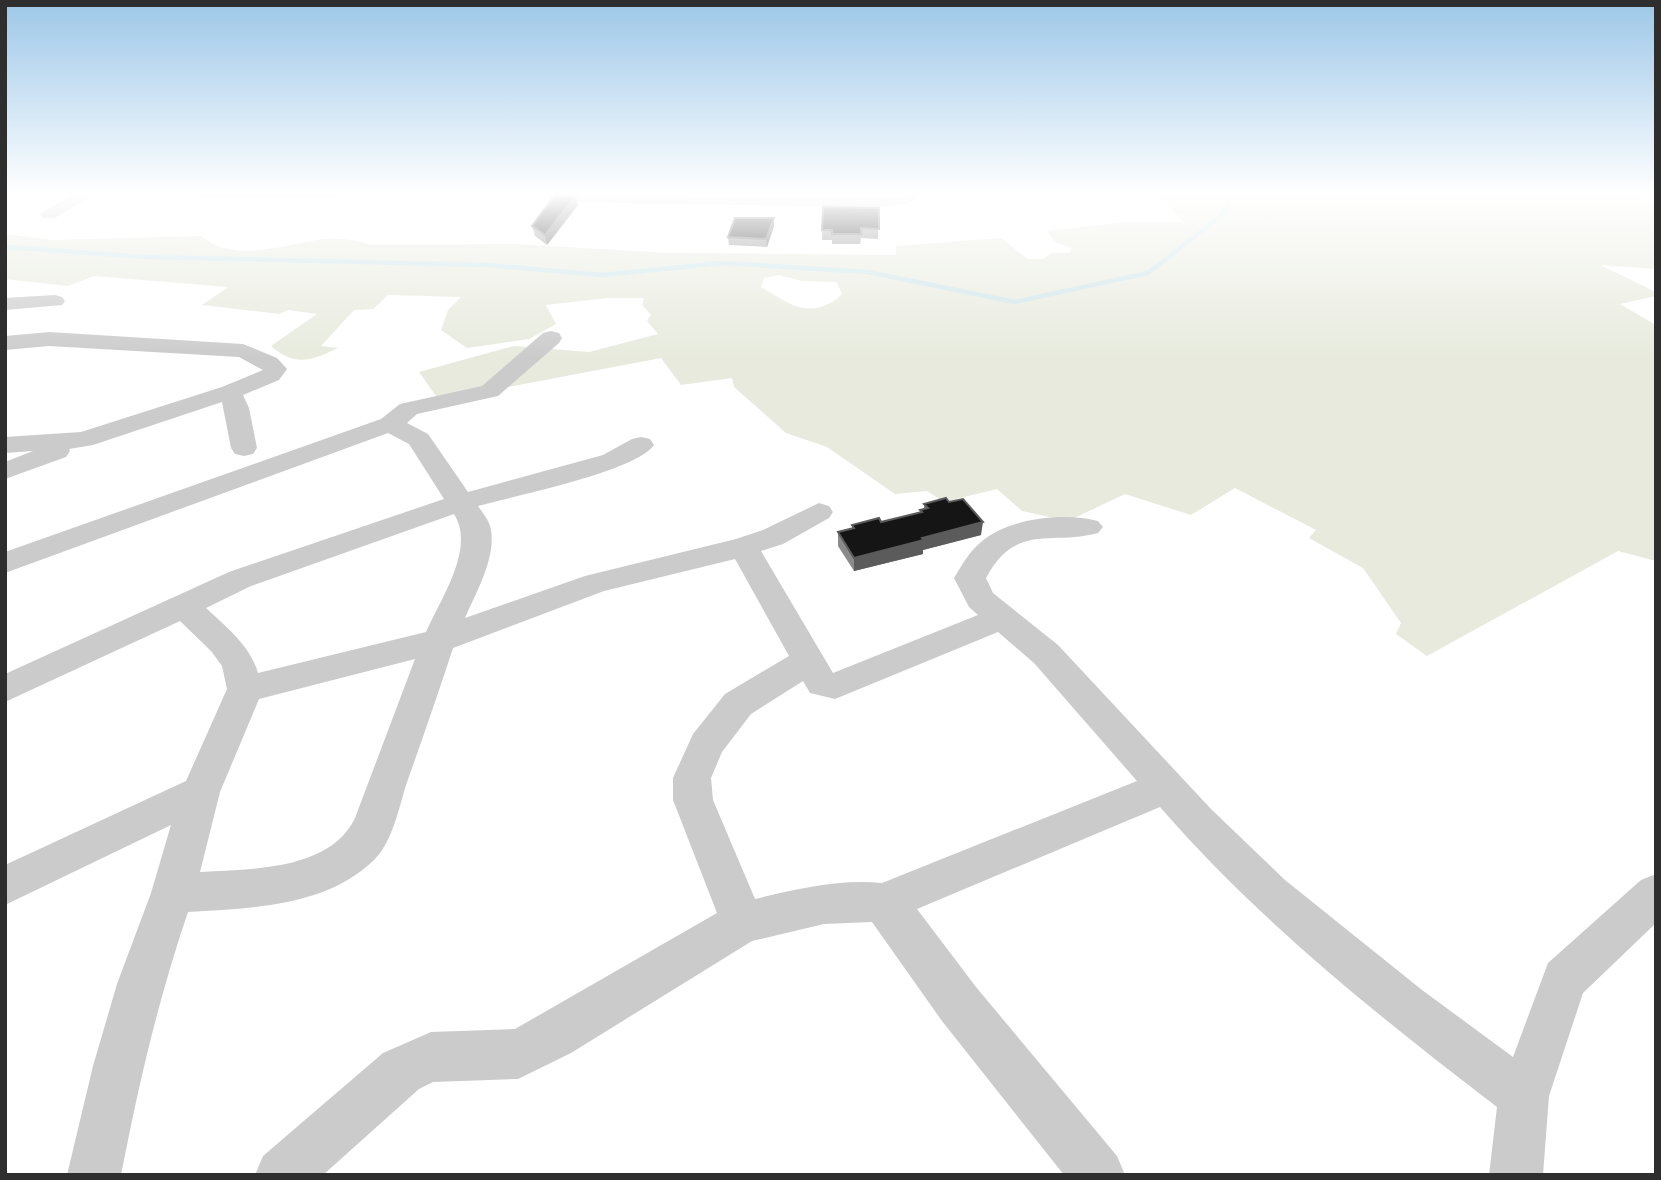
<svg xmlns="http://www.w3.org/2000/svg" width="1661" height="1180" viewBox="0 0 1661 1180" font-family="Karla,sans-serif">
<rect width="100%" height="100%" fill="#fff"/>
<path fill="#e7eadd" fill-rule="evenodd" d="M1162 194H1648L1642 198 1656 202V269L1600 265 1656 292V296L1620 304 1656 325V561L1618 551 1427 656 1396 634 1401 623 1363 568 1309 538 1316 530 1235 488 1191 515 1125 494 1068 521 1022 511 997 489 944 502 927 491 895 494 827 447 786 433 734 387 732 378 681 385 661 358 508 387 436 396 419 372 514 346 589 352 658 334 647 321 651 315 642 305 644 298H608L546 305 556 324 529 339 467 348 441 330 448 310 461 297 388 295 373 309 354 310 321 346 338 348C311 361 295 367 271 346L317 314 288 310 279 314 202 305 228 287 94 276 68 286 5 279V234L53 240 201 236C231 263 281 246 317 240 335 237 354 239 371 245L515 244 668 253 896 255V246L1001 238 1028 259H1043L1051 253H1069L1072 248 1055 242 1047 231 1125 222H1183L1171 208 1157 197ZM779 275 802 281 836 282 842 293C837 301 832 302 824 306 799 315 781 298 761 287L764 278Z"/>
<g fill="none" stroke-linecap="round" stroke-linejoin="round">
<path stroke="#cbe3e8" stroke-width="4.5" d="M5 247 147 257 487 265 602 275 723 263 868 272 1015 302 1148 273 1218 218 1238 194"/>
<g fill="#cbcbcb" fill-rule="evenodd">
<path d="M75 194H94L55 218H43L40 214Z"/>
<path d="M197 194H342L334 199H205Z"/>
<path d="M551 194 878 197 925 194 906 204 878 207 557 202 551 200 549 197Z"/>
<path d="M55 295 62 297 65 301 62 305 5 310V298Z"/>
<path d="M551 331 559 333 562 338 559 343 498 396 417 414 407 423 428 434 468 492 603 455 632 439 641 437 650 439 654 445C635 472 513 496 478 506 482 512 488 519 490 526 498 555 476 592 465 618L585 576 736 539 763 530 819 503 829 506 833 512 829 518 783 544 761 551 833 673 978 615 969 607 954 578C962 565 969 552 981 542 1009 518 1063 512 1098 521L1103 527 1098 533C1050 546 1016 522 986 578L993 593 1058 645 1211 809 1285 880 1422 990 1513 1057 1548 963 1641 880 1656 874V923L1583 993 1549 1096 1543 1175H1489L1497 1107C1377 1015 1259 921 1160 807L917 909 976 987 1117 1156 1125 1175H1064L942 1021 872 922 824 924 752 941 571 1053 518 1079 433 1082 419 1089 323 1175H255L263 1156 383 1053 431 1032 515 1029 717 913 673 800V778L693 734 725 694 789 656 735 559 604 591 453 648C438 694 422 740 406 785 399 808 392 842 375 859 327 907 251 908 188 912 158 1000 139 1083 121 1175H67L93 1066 117 984 151 893 171 825 5 905V865L186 781 227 689 222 666 211 651 180 621 5 702V674L229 572 444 499 409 444 388 433 5 573V552L381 419 400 404 482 386 543 333ZM454 514C476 548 440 600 426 632L258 673C250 645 226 627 206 608L251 586ZM998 632 1034 663 1137 781 882 883C838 879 798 889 755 899L713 800 711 778 722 752 751 714 803 681 810 693 835 699ZM415 659 355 818C330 871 249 869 200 872L220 792 259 699Z"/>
<path d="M49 332 243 344 277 358 287 369 279 380 243 395 249 408 257 448 253 454 244 456 235 454 231 448 222 402 93 445 69 449 70 451 66 457 5 479V462L33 451 5 453V437L81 432 222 387 263 370 239 357 49 346 5 350V336Z"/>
</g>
</g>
<g fill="#8a8a8a">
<path d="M578 205 547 245 535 236 532 226Z"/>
<path d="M823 207 879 208 878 239 861 238 860 244H832V240H822Z"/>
<path d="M774 226 767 247 729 245 728 237Z"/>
<path d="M924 504 981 535 923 550V554L854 571 838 546V532L852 529V525L881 522 920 513V510L924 509Z"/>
</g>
<g fill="#5b5b5b">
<path d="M576 195 578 205 547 245 545 235Z"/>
<path d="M774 218V226L767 247 766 239Z"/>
<path d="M983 522 981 535 923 550V554L854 571V558L922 538Z"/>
</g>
<g fill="#151515" stroke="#5b5b5b" stroke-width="2">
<path d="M555 195H576L545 235 532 226Z"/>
<path d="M823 207 879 208V229L861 228V234H832V230H822Z"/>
<path d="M735 218H774L766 239 728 237Z"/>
<path d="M946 498 949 502 963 499 983 522 922 538 924 540 854 558 838 532 854 528 852 525 879 518 881 522 922 512 920 510 928 508 924 504Z"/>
</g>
<linearGradient id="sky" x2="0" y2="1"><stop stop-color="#9cc7e8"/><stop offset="0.54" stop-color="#fff"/><stop offset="1" stop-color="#fff" stop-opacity="0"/></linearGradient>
<rect width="1661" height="359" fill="url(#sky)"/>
<rect width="1661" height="1180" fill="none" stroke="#2e2e2e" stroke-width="14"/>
</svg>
